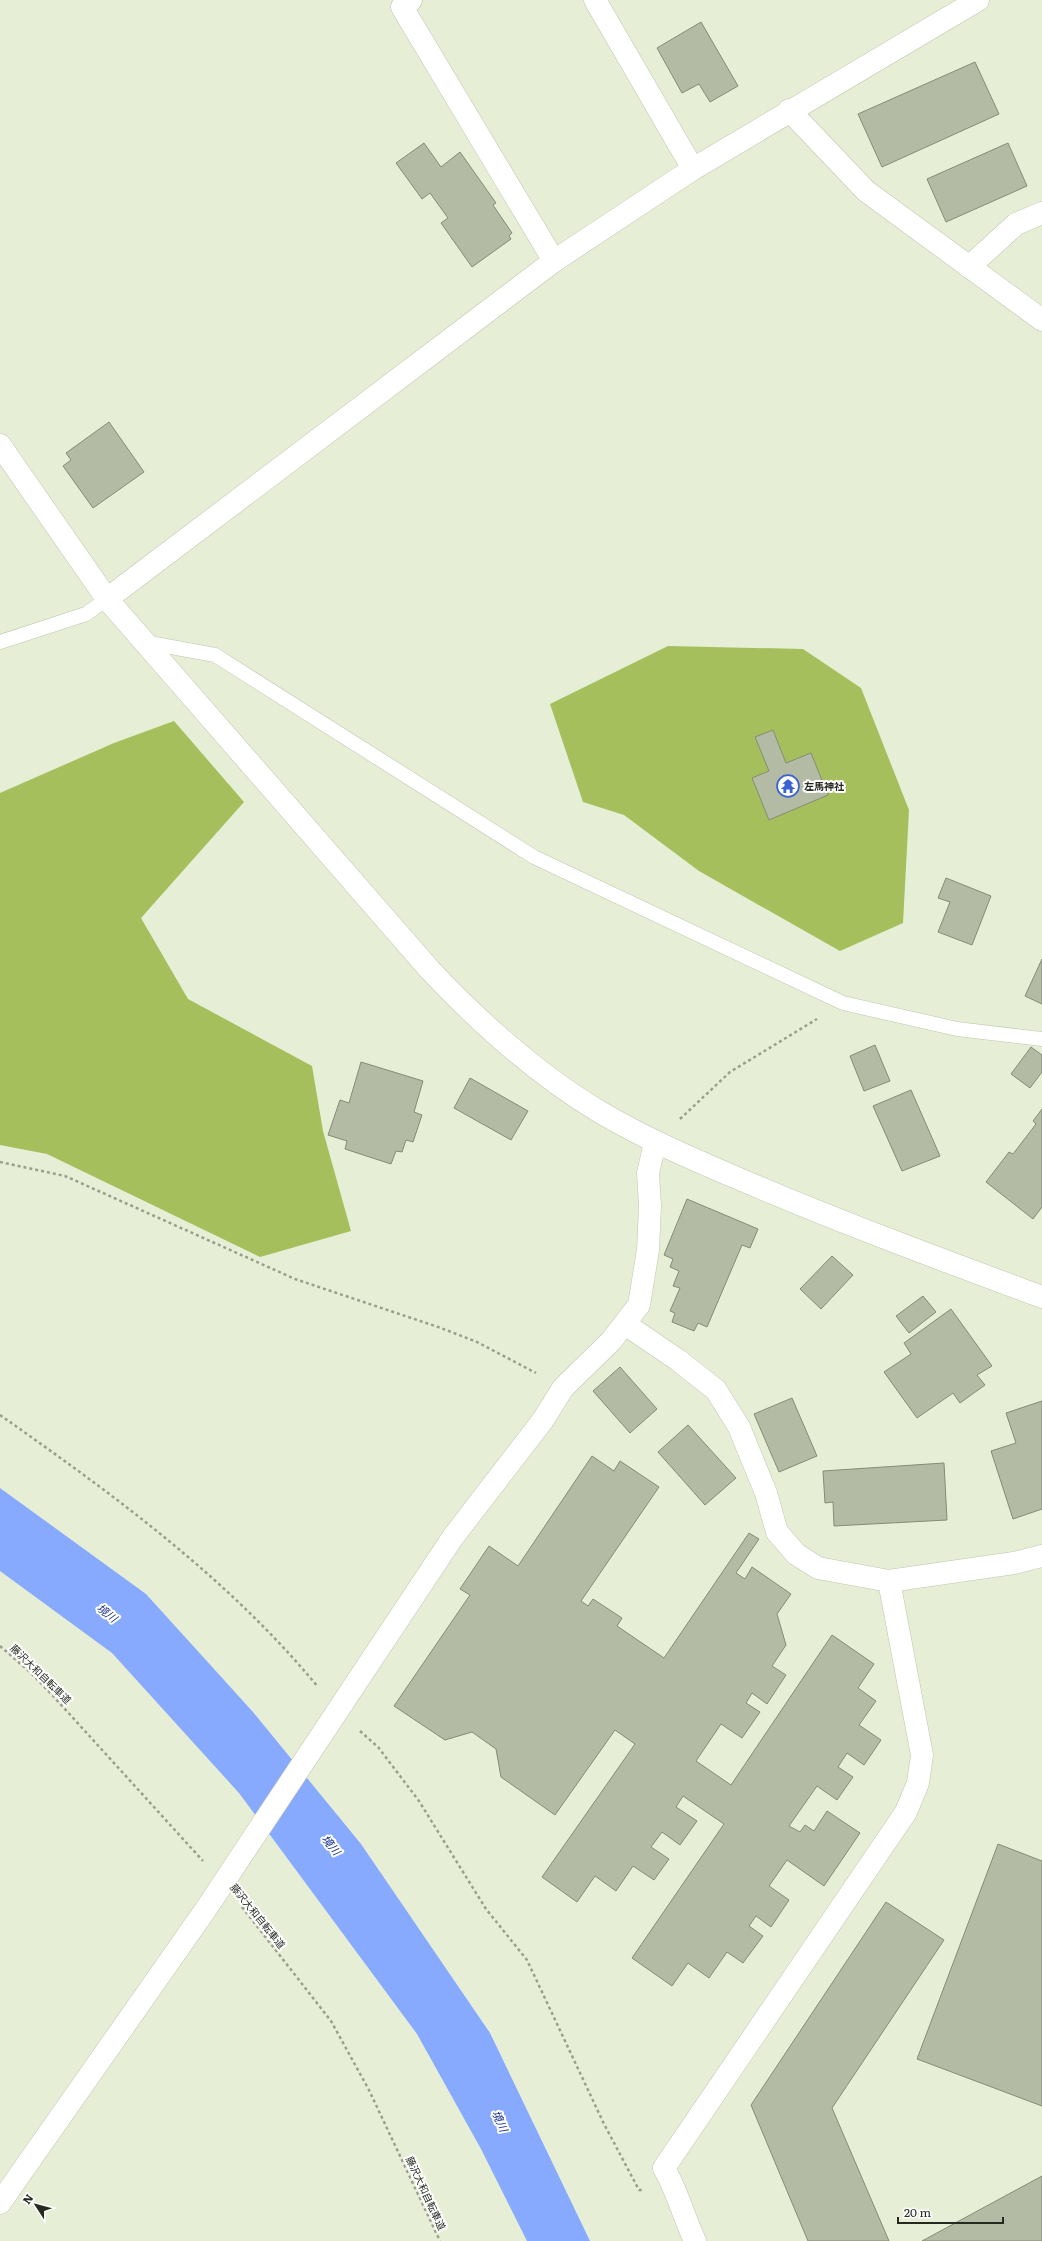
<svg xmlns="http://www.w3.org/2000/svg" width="1042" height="2241" viewBox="0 0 1042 2241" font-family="Literata,'Noto Sans JP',serif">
<rect width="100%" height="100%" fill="#e6eed6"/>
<g fill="#a5bf5d">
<path d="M668 646 803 649 861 688 909 810 903 923 840 951 699 871 624 815 583 802 550 704Z"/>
<path d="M174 721 244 802 141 918 188 999 312 1066 323 1131 351 1231 260 1257 47 1154 0 1145V793L114 743Z"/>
</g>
<path fill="#87aafe" d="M0 1488 146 1594 253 1712 361 1844 490 2033 590 2241H527L481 2149 417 2034 239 1793 112 1653 0 1571Z"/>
<g fill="#b3bba4" stroke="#858c76">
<path d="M701 22 738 86 710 102 699 84 682 93 657 48Z"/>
<path d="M975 62 999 114 882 167 858 114Z"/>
<path d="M424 143 441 167 460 152 496 203 493 205 512 233 509 236 511 239 472 267 441 223 448 218 430 193 422 199 396 163Z"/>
<path d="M1008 143 1027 186 946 222 927 179Z"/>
<path d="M109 422 144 472 93 508 63 466 71 460 66 453Z"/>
<path d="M773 730 786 763 811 753 828 795 769 820 752 778 769 771 755 737Z"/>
<path d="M946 878 991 896 972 945 938 932 950 902 938 898Z"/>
<path d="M1042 959V1004L1025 996Z"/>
<path d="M875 1045 890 1081 864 1091 850 1056Z"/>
<path d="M1031 1047 1042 1055V1072L1030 1088 1011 1074Z"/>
<path d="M361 1062 423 1081 414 1112 422 1115 413 1142 406 1140 402 1152 396 1151 391 1164 345 1149 347 1141 328 1135 340 1100 349 1103Z"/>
<path d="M470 1078 528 1111 511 1140 454 1108Z"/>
<path d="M911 1090 940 1156 902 1171 873 1106Z"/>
<path d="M1042 1109V1207L1033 1219 986 1182 1009 1152 1013 1154 1036 1124 1033 1121Z"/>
<path d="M687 1199 758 1229 750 1248 742 1245 707 1327 698 1323 694 1331 672 1322 675 1313 670 1311 680 1288 673 1286 679 1271 670 1267 673 1259 664 1255Z"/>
<path d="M832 1256 853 1275 821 1309 800 1289Z"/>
<path d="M923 1296 936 1312 909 1333 896 1316Z"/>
<path d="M951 1309 992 1366 977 1375 985 1385 960 1403 953 1393 917 1418 884 1372 911 1354 904 1343Z"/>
<path d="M620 1367 657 1409 630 1433 593 1391Z"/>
<path d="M792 1398 817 1456 779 1472 754 1414Z"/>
<path d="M1042 1401V1509L1013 1519 991 1451 1016 1443 1006 1413Z"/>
<path d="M688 1425 736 1478 705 1505 658 1452Z"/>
<path d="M592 1456 614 1471 620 1461 659 1487 581 1601 588 1606 593 1599 622 1618 617 1626 664 1658 749 1533 759 1539 736 1573 745 1579 752 1567 791 1594 777 1614 786 1645 772 1666 786 1675 767 1704 752 1693 746 1703 760 1712 742 1738 721 1724 696 1761 731 1785 832 1635 874 1664 858 1688 876 1701 859 1725 881 1740 864 1765 847 1753 838 1767 853 1777 837 1800 817 1786 789 1826 800 1832 805 1825 814 1831 827 1811 860 1833 824 1886 787 1860 769 1886 789 1900 771 1927 756 1916 749 1926 763 1936 743 1963 727 1952 709 1978 688 1963 672 1986 632 1958 724 1824 683 1796 676 1807 697 1821 680 1845 662 1832 651 1847 669 1859 654 1880 633 1866 616 1891 595 1876 577 1902 542 1877 635 1744 615 1730 555 1815 501 1777 496 1749 472 1732 445 1740 394 1706 470 1595 460 1589 489 1546 518 1566Z"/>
<path d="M944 1463 947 1520 834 1526 833 1502 825 1503 823 1471Z"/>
<path d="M998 1844 1042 1861V2106L917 2059Z"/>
<path d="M886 1902 944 1940 832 2108 889 2241H808L751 2105Z"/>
<path d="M1042 2176V2241H922Z"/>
</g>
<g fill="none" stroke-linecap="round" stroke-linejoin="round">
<g stroke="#bec6ae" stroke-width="15">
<g id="service">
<path d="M0 642 86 614 107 599"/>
<path d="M144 642 215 655 534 857 843 1003 957 1029 1042 1039"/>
</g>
</g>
<g stroke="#bec6ae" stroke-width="23">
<g id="minor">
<path d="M411 0 402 7 554 261"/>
<path d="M595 0 693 169"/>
<path d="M789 110 866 191 1042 320"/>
<path d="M969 267 1016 224 1042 213"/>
<path d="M625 1324 678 1360 716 1390 739 1427 766 1493 777 1532 796 1554 818 1568 889 1581 1014 1563 1042 1556"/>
<path d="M0 2203 206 1909 453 1537 543 1420 563 1388 611 1341 639 1305 648 1250 650 1206 648 1173 655 1143"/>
<path d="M695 2241C684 2217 677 2191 664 2168L906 1812 918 1783 922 1755 889 1581"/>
</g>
</g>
<g stroke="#bec6ae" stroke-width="23">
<g id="tertiary">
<path d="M0 445 107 599 430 970C481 1024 536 1074 600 1112 644 1138 690 1158 737 1178 837 1221 940 1259 1042 1297"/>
<path d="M107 599 554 261 693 169 978 0"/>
</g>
</g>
<g stroke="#999f8d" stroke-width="2.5" stroke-dasharray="3 3" stroke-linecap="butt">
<path d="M680 1119 730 1072 817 1019"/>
<path d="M0 1162 65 1176 295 1279 441 1328 477 1342 536 1373"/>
<path d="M0 1415C114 1495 229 1579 318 1687"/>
<path d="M0 1646 31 1673 54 1697 203 1861"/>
<path d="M360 1731 378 1747 419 1801 486 1909 527 1960 604 2124 639 2190H643"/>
<path d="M242 1907 331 2021 369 2090 440 2241"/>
</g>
<use href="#service" stroke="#fff" stroke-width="14"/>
<use href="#minor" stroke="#fff" stroke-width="22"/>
<use href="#tertiary" stroke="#fff" stroke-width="22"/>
</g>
<defs>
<g id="temple-ring" transform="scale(1.15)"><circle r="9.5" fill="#fff" stroke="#3b62d3" stroke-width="1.5"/><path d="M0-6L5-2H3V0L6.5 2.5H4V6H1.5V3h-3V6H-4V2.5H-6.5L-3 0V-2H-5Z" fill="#3b62d3"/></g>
</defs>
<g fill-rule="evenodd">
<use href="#temple-ring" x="788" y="786"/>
</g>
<g text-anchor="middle" stroke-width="4" stroke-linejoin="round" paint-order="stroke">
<g font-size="10" font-weight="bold" fill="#262920" stroke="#fff" text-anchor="start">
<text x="804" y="790">左馬神社</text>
</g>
<g font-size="10" fill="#262920" stroke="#fff">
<text transform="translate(41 1674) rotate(44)" y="4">藤沢大和自転車道</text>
<text transform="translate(258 1916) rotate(51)" y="4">藤沢大和自転車道</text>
<text transform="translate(426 2193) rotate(65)" y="4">藤沢大和自転車道</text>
</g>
<g font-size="11" font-style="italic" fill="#142d8a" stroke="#fff">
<text transform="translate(107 1613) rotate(39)" y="4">境川</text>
<text transform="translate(331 1845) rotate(51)" y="4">境川</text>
<text transform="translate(500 2121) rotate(66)" y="4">境川</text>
</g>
</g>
<g transform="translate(36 2205) rotate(306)" stroke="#ffffff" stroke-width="3" paint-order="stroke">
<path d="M0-3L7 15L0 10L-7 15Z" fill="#262920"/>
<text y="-6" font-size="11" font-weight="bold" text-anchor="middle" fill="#262920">N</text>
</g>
<path d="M898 2217v6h105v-6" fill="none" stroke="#262920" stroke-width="2"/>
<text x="904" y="2217" font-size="12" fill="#262920" stroke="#ffffff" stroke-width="3" paint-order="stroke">20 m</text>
</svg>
